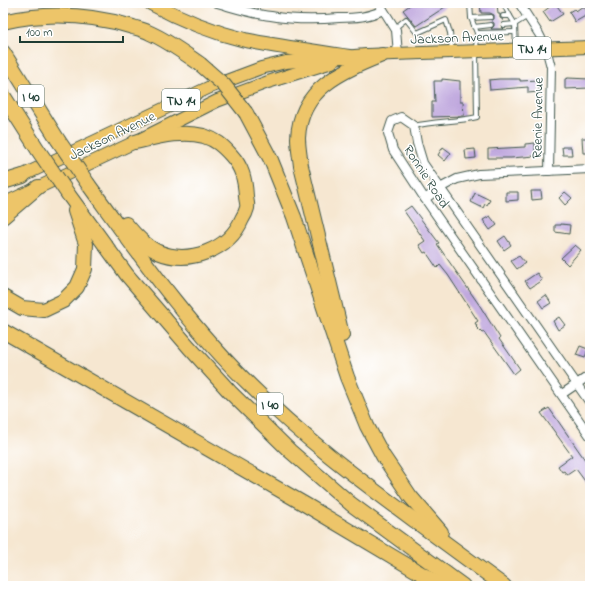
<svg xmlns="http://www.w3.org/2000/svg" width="593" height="589" viewBox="0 0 593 589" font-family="'Indie Flower',sans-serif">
<rect width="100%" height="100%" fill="#fff"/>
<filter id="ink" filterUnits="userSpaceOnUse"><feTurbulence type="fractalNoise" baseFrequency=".025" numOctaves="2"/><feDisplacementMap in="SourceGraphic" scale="8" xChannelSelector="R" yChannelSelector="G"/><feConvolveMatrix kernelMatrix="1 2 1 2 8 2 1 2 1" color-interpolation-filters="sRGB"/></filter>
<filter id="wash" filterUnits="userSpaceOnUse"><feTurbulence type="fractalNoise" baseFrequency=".012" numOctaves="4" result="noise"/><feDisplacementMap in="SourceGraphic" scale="16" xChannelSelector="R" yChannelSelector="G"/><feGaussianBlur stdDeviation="0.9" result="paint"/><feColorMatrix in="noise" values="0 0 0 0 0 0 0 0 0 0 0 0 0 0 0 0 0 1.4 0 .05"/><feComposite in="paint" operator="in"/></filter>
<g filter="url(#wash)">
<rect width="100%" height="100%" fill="#f6e7d1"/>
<g id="blocks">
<g fill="#c0a8de">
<path d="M413 3H442L445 7 416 26 403 10Z"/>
<path d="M480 3H497L498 14H500V18L503 20 501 26 504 29H491L494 26V23L491 21 494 19V15L490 13H481Z"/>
<path d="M555 3 563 14 550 22 543 12Z"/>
<path d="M583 6 589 14 575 22 569 12 574 9 576 11Z"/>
<path d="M568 78 589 79 590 88 565 89V79Z"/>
<path d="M442 79 460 81V102H463L464 116 432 117V102H435L434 81H442Z"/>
<path d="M499 79H520V81L539 80V92L528 93V87L490 90 489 80Z"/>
<path d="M582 138H590V153H583Z"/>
<path d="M535 143V156L511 158H488V149L525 147V144Z"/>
<path d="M443 147 451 153 445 161 438 155Z"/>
<path d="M562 147H571L572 155H563Z"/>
<path d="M475 149 476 158 466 159 465 150Z"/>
<path d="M531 191H541L542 199 532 200Z"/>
<path d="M506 192H518V200L506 201Z"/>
<path d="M565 192 572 198 565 205 559 198Z"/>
<path d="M475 193 490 200 487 205 485 204 483 208 471 202Z"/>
<path d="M411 206 439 243 437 244 448 260 480 306 500 338 499 339 520 369 514 374 484 332 482 333 476 327 477 326 475 323 478 321 448 275 440 265 437 268 426 252 424 253 419 245 425 241 404 211Z"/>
<path d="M490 216 497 225 490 230 483 220Z"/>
<path d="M561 224 570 225 569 234 555 232V225H561Z"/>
<path d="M505 236 511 245 504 250 498 241Z"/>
<path d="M575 245 581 250 568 265 561 258Z"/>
<path d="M519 256 525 263 517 269 511 261Z"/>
<path d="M537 273 542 280 530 288 525 281Z"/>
<path d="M546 295 551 303 543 308 538 301Z"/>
<path d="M559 317 565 325 558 330 553 321Z"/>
<path d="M580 346 588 349 585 358 576 355Z"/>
<path d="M549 408 590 467V488L576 469 567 475 564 471 562 472 558 466 572 456 541 413Z"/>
</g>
</g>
</g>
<g filter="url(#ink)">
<use href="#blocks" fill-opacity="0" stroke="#3f564c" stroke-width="1"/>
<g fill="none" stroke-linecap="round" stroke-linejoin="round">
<g stroke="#3f564c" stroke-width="6">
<g id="service">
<path d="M470 3 471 18"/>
<path d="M503 3 510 16"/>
<path d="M503 16H510L515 24 528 16"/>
<path d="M504 25 515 24 516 49"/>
<path d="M474 27 491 25"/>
<path d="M395 28 406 19 417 33 446 20 450 33 452 51"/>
<path d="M477 33 515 32"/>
<path d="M414 126C435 121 457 122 477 117L476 51 477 33 471 18 491 17"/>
</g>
</g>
<g stroke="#3f564c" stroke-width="10">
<g id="minor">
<path d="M217 3C235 8 253 14 271 16 293 20 316 20 339 18 355 18 369 17 383 10"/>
<path d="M379 3 396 30 398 54"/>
<path d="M519 3 539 34 546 48 551 67 549 171"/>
<path d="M425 199 440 188 457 179 479 174 590 169"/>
<path d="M562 394 590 375"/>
<path d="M590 403 423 163 417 143 414 126 401 117 392 121 388 133 393 150 425 199 590 436"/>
</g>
</g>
<g stroke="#3f564c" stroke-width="14">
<g id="primary">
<path d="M15 179 210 87 261 68 286 62 366 55 590 47"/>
<path d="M3 204 135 142 217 101 268 82 332 62"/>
</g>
</g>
<g stroke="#3f564c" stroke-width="16">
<g id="motorway">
<path d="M151 3C180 19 212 32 245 40 279 47 314 51 349 57"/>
<path d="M3 22C46 12 90 14 133 27 139 29 145 30 150 33 168 41 184 53 200 64"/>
<path d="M3 52 58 140"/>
<path d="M3 95 38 150"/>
<path d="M246 113 271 160 294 217 347 377 367 426 383 456 410 496 441 532"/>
<path d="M3 182 23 176"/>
<path d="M88 184C139 254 189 326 251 386 301 436 357 478 414 520 444 542 474 564 504 586"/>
<path d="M68 194 127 275 189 347 230 392 290 451 351 504 463 586"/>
<path d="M3 217 38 187"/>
<path d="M126 224C135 235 145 246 158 252 189 265 229 250 242 219 244 216 246 212 247 208 248 204 246 200 246 196 245 179 242 167 231 155 222 145 216 140 204 136 181 130 157 137 135 142"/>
<path d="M3 297 22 308 44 310 63 301 77 287 85 269 86 244 75 211"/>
<path d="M3 331 306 505 442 586"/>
<path d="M342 335 301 166C300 157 298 147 298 138 300 88 343 71 382 55"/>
</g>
</g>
<use href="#service" stroke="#fff" stroke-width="4"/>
<use href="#minor" stroke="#fff" stroke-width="8"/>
<use href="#primary" stroke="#edc569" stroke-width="12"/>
<use href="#motorway" stroke="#edc569" stroke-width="14"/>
<g stroke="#3f564c" stroke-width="16" stroke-linecap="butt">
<g id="motorway-bridge">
<path d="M200 64 224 85 246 113"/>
<path d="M58 140 88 184"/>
<path d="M38 150 68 194"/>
</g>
</g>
<use href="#motorway-bridge" stroke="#edc569" stroke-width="14"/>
</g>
</g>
<g text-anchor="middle" stroke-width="3" stroke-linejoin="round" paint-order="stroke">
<g fill="#fff" stroke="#627771" stroke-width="1">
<rect x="513" y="37" width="38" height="22" rx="3"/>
<rect x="18" y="85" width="26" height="22" rx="3"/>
<rect x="162" y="89" width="38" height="22" rx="3"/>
<rect x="257" y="393" width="26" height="22" rx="3"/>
</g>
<g font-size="13" font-weight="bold" fill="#1f3d34">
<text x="532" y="53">TN 14</text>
<text x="31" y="101">I 40</text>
<text x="181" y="105">TN 14</text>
<text x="270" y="409">I 40</text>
</g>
<g font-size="14" fill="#1f3d34" stroke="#fff">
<text transform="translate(457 37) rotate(-2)" y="5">Jackson Avenue</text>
<text transform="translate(537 118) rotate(-89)" y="5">Reenie Avenue</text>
<text transform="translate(112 135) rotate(-26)" y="5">Jackson Avenue</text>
<text transform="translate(427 176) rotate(57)" y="5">Ronnie Road</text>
</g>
</g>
<rect width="593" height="589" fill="none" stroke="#fff" stroke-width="16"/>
<path d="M20 36v6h103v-6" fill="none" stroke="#1f3d34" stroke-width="2"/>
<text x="26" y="36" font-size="12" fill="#1f3d34" stroke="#ffffff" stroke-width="3" paint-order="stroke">100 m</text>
</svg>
